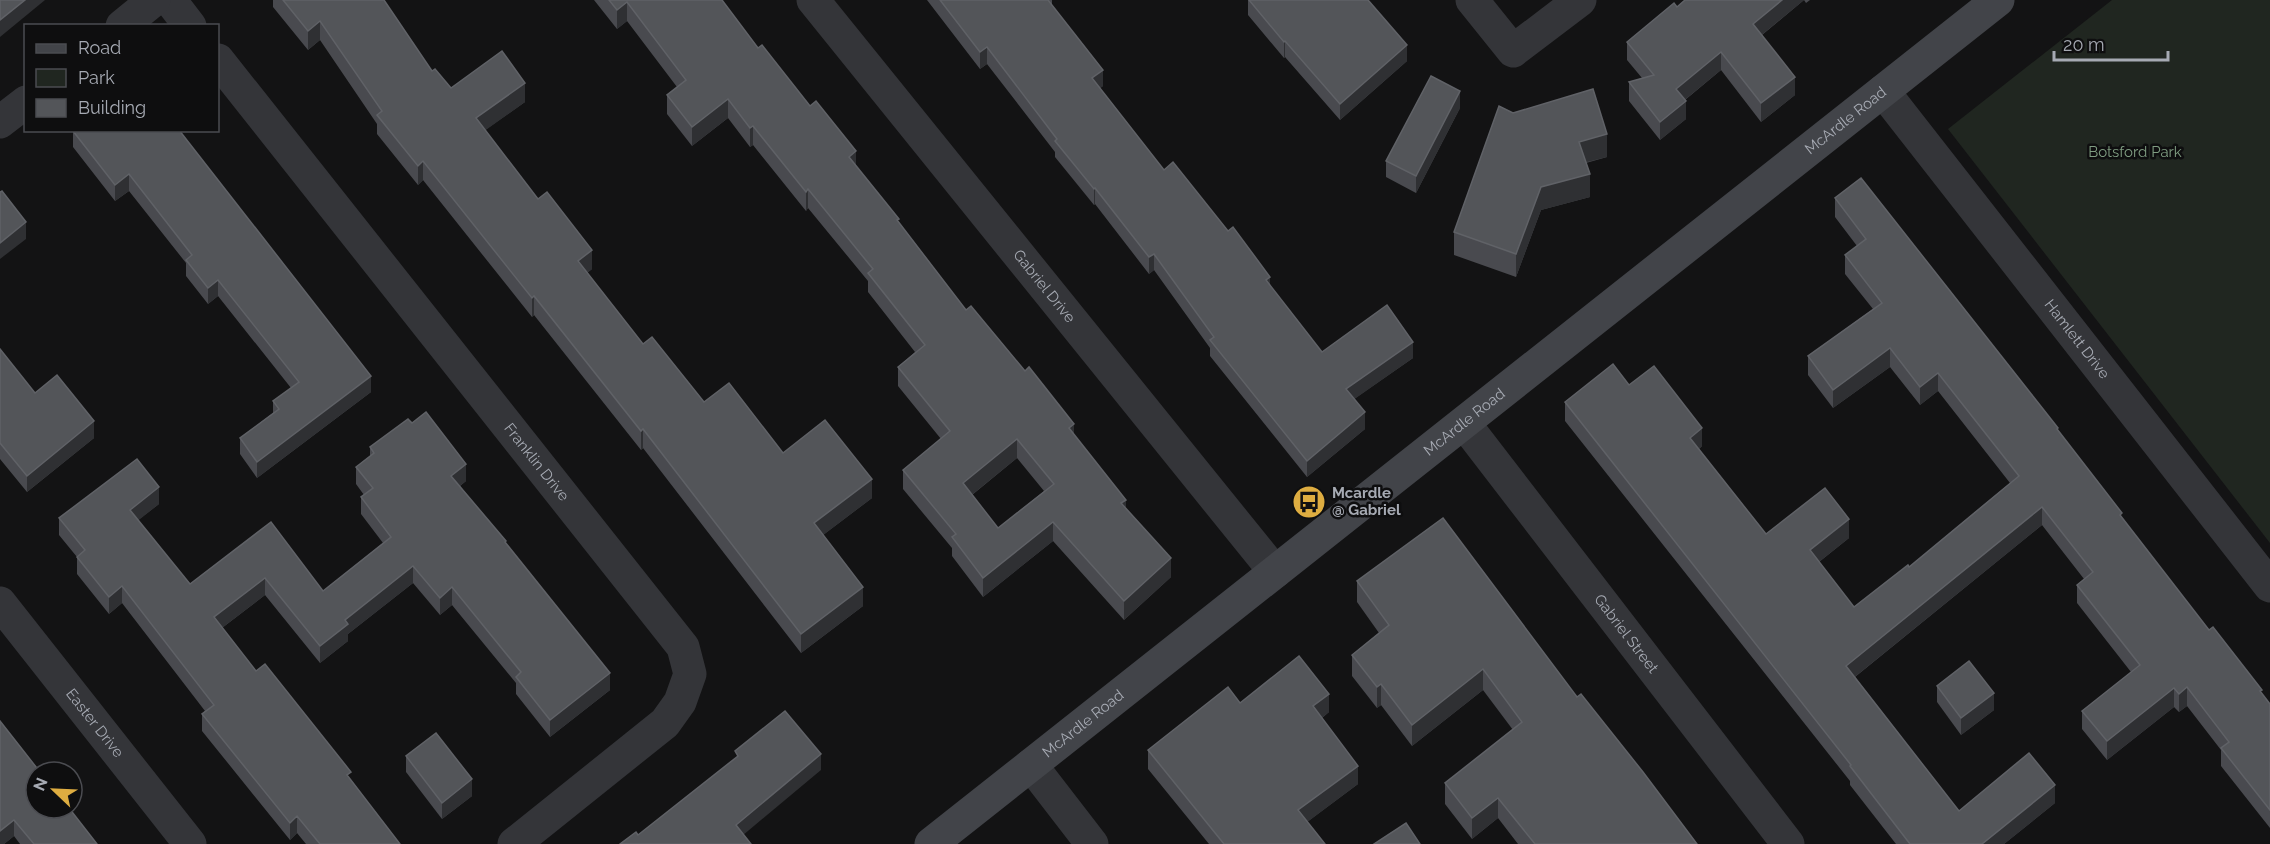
<svg xmlns="http://www.w3.org/2000/svg" width="2270" height="844" viewBox="0 0 2270 844" font-family="Raleway,sans-serif">
<rect width="100%" height="100%" fill="#131314"/>
<path fill="#202620" d="M2112 0H2270V543L1948 129Z"/>
<g fill="none" stroke-linecap="round" stroke-linejoin="round">
<g stroke="#343539" stroke-width="33">
<path d="M170 0 190 26"/>
<path id="s1" d="M813 0 1275 572"/>
<path d="M1472 0 1513 51 1580 0"/>
<path d="M122 26 154 0"/>
<path id="s2" d="M218 60 683 647 690 674 680 702 665 723 514 844"/>
<path id="s3" d="M1883 91 2270 586"/>
<path d="M0 122 26 102"/>
<path id="s4" d="M1464 423 1788 844"/>
<path id="s5" d="M0 603 190 844"/>
<path d="M1031 765 1092 844"/>
</g>
<path stroke="#424449" stroke-width="33" id="s6" d="M931 844 1998 0"/>
</g>
<g fill="#494a4f" fill-rule="evenodd">
<path d="M273 0H384L432 71 451 88 525 102 485 130 592 269 587 273 643 344 704 402 783 453 872 498 823 535 863 606 801 653 643 448 641 450 534 315 532 317 423 180 418 185 377 134V124L320 40 308 50 273 7Z"/>
<path d="M594 0H722L758 48 856 166 966 310 1074 436 1126 508 1171 577 1124 620 1053 541 983 597 952 556V548L903 489V470L941 439 898 386V367L915 352 868 292V281L808 208 806 211 753 145 750 147 728 118 692 146 667 114V95L677 87 627 21 617 29ZM1017 458 1044 491 998 528 972 495Z"/>
<path d="M927 0H1052V5L1103 86 1100 88 1164 170 1270 286 1322 352 1413 358 1354 399 1365 429 1307 477 1210 356V348L1154 270 1149 274 1095 204 1094 205 1055 157V152L987 64 980 69Z"/>
<path d="M1248 0H1368L1407 61 1340 120 1285 57 1284 58 1248 15Z"/>
<path d="M1685 0H1810L1806 3 1804 0 1762 35 1795 95 1761 122 1721 70 1685 100 1686 119 1660 140 1629 101V82L1642 78 1627 60V42L1677 7Z"/>
<path d="M1460 108 1416 193 1386 177V161Z"/>
<path d="M1513 113 1607 157 1586 163 1590 197 1541 210 1516 277 1454 255V232Z"/>
<path d="M179 130 371 392 257 478 240 454V438L273 413V401L291 388 218 296 208 304 186 276V263L129 191 115 201 73 147V131Z"/>
<path d="M1835 198 2058 432 2122 518 2209 630 2270 704V828L2221 766V750L2187 706 2179 712 2174 707 2107 760 2082 729V711L2131 672 2077 603V585L2084 579 2042 525 1855 677 1959 811 2055 803 2004 844H1896L1850 785V781L1565 421V402L1629 385 1702 446 1699 449 1766 534 1849 538 1819 562 1854 607 1909 567 2010 483 1938 391 1920 405 1890 367 1833 408 1808 375V356L1873 309 1845 274V255L1857 246 1835 217Z"/>
<path d="M0 349 35 393 94 438 27 492 0 459Z"/>
<path d="M412 423 466 481 460 486 506 544 610 690 550 737 516 694V683L452 605 440 615 413 583 348 634V641L320 663 265 595 222 628 256 671 351 780 400 844H306L297 833 290 840 202 731V714L205 711 122 603 109 614 77 574V557L59 535V518L159 504 138 520 190 584 271 522 323 591 383 543 361 514V497L364 495 356 484V467L370 456V447Z"/>
<path d="M1357 581 1577 697 1697 844H1518L1498 818 1472 839 1445 804V783L1513 730 1483 690 1412 746 1381 705 1377 708 1352 676V655L1379 633 1357 602Z"/>
<path d="M1937 686 1994 710 1961 735 1937 702Z"/>
<path d="M1240 703 1329 712 1322 718 1358 784 1307 822 1325 844H1209L1148 769V750Z"/>
<path d="M0 721 97 844H20L14 836 4 844H0Z"/>
<path d="M406 756 472 796 442 819 406 772Z"/>
</g>
<g fill="#2f3033">
<path d="M25 0H45L0 37V20Z"/>
<path d="M1782 0H1804L1753 42V24Z"/>
<path d="M627 2V21L617 29V10Z"/>
<path d="M320 21V40L308 50V31Z"/>
<path d="M1285 41V57L1284 58V42Z"/>
<path d="M1407 45V61L1340 120V104Z"/>
<path d="M987 47V64L980 69V52Z"/>
<path d="M1721 52V70L1676 107V89Z"/>
<path d="M1103 70V86L1092 95V78Z"/>
<path d="M1795 77V95L1761 122V103Z"/>
<path d="M525 83V102L476 137V118Z"/>
<path d="M1460 91V108L1416 193V176Z"/>
<path d="M728 99V118L692 146V127Z"/>
<path d="M1686 101V119L1660 140V122Z"/>
<path d="M753 126V145L750 147V128Z"/>
<path d="M1607 134V157L1579 164V142Z"/>
<path d="M856 151V170L849 157Z"/>
<path d="M423 161V180L418 185V166Z"/>
<path d="M129 174V191L115 201V185Z"/>
<path d="M1590 174V197L1541 210 1516 277V254L1541 187Z"/>
<path d="M1095 188V204L1094 205V189Z"/>
<path d="M808 189V208L806 211V192Z"/>
<path d="M26 222V239L0 259V243Z"/>
<path d="M592 250V269L578 280V261Z"/>
<path d="M1154 254V270L1149 274V257Z"/>
<path d="M1270 277V293L1266 280Z"/>
<path d="M218 280V296L208 304V288Z"/>
<path d="M534 296V315L532 317V298Z"/>
<path d="M1413 342V358L1346 405V389Z"/>
<path d="M1890 348V367L1833 408V390Z"/>
<path d="M1938 373V391L1920 405V387Z"/>
<path d="M371 376V392L257 478V462Z"/>
<path d="M1365 412V429L1307 477V461Z"/>
<path d="M94 421V438L27 492V476Z"/>
<path d="M1074 424V443L1069 428Z"/>
<path d="M1702 428V446L1690 456V438Z"/>
<path d="M643 429V448L641 450V431Z"/>
<path d="M1017 439V458L963 502V483Z"/>
<path d="M466 464V481L451 493V476Z"/>
<path d="M872 479V498L814 542V523Z"/>
<path d="M159 487V504L130 527V510Z"/>
<path d="M1126 500V519L1121 503Z"/>
<path d="M2042 507V525L1846 684V666Z"/>
<path d="M1849 519V538L1810 569V550Z"/>
<path d="M1053 522V541L983 597V578Z"/>
<path d="M1171 558V577L1124 620V601Z"/>
<path d="M413 566V583L348 634V641L320 663V646L345 620Z"/>
<path d="M265 578V595L214 634V617Z"/>
<path d="M122 586V603L109 614V597Z"/>
<path d="M452 587V605L440 615V598Z"/>
<path d="M863 587V606L801 653V634Z"/>
<path d="M1483 669V690L1412 746V725Z"/>
<path d="M610 673V690L550 737V720Z"/>
<path d="M1381 684V705L1377 708V687Z"/>
<path d="M2187 687V706L2179 712V694Z"/>
<path d="M2174 688V707L2107 760V741Z"/>
<path d="M1994 693V710L1961 735V718Z"/>
<path d="M1329 694V712L1313 725V706Z"/>
<path d="M821 754V770L736 841V825Z"/>
<path d="M1358 766V784L1298 829V810Z"/>
<path d="M472 779V796L442 819V803Z"/>
<path d="M2055 785V803L2004 844H1982Z"/>
<path d="M1498 798V818L1472 839V818Z"/>
<path d="M297 816V833L290 840V823Z"/>
<path d="M14 820V836L4 844H0V831Z"/>
</g>
<g fill="#535559" stroke="#606267" stroke-width="1.5" fill-rule="evenodd">
<path d="M0 0H25L0 20Z"/>
<path d="M283 0H384L432 71 435 69 451 88 502 51 525 83 476 118 538 199 547 192 592 250 578 261 643 344 652 337 704 402 729 383 783 453 825 420 872 479 814 523 863 587 801 634 643 429 641 431 534 296 532 298 423 161 418 166 377 115 382 111 320 21 308 31Z"/>
<path d="M609 0H722L758 48 762 45 810 106 816 101 856 151 849 157 899 219 897 220 966 310 971 306 1025 371 1029 367 1074 424 1069 428 1126 500 1121 503 1171 558 1124 601 1053 522 983 578 952 537 956 534 903 470 950 431 898 367 925 345 868 273 873 269 808 189 806 192 753 126 750 128 728 99 692 127 667 95 686 80 627 2 617 10ZM1017 439 1054 484 998 528 963 483Z"/>
<path d="M940 0H1048L1103 70 1092 78 1164 170 1173 162 1228 231 1233 227 1270 277 1266 280 1322 352 1387 305 1413 342 1346 389 1365 412 1307 461 1210 340 1214 337 1154 254 1149 257 1095 188 1094 189 1055 141 1057 139 987 47 980 52Z"/>
<path d="M1249 0H1368L1407 45 1340 104 1285 41 1284 42Z"/>
<path d="M1685 0H1782L1753 24 1795 77 1761 103 1721 52 1676 89 1686 101 1660 122 1629 82 1654 75 1627 42 1674 3 1677 7Z"/>
<path d="M1431 76 1460 91 1416 176 1386 161Z"/>
<path d="M1593 89 1607 134 1579 142 1590 174 1541 187 1516 254 1454 232 1499 106 1513 113Z"/>
<path d="M74 130H179L371 376 257 462 240 438 279 409 273 401 299 382 218 280 208 288 186 260 192 255 129 174 115 185 73 131Z"/>
<path d="M1861 178 2058 428 2057 429 2122 513 2120 515 2209 630 2213 627 2262 690 2260 691 2270 704V810L2221 748 2229 742 2187 687 2179 694 2174 688 2107 741 2082 711 2140 665 2077 585 2093 572 2042 507 1846 666 1959 811 2029 753 2055 785 1982 844H1910L1850 766 1851 765 1565 402 1613 364 1629 385 1654 366 1702 428 1690 438 1766 534 1825 488 1849 519 1810 550 1854 607 1908 565 1909 567 2019 476 1938 373 1920 387 1890 348 1833 390 1808 356 1882 303 1845 255 1866 239 1835 198Z"/>
<path d="M2 191 26 222 0 243V192Z"/>
<path d="M0 349 35 393 57 375 94 421 27 476 0 443Z"/>
<path d="M426 412 466 464 451 476 506 541 505 542 610 673 550 720 516 677 521 672 452 587 440 598 413 566 345 620 348 624 320 646 265 578 214 617 256 671 265 664 351 772 347 775 400 844H320L297 816 290 823 202 714 214 705 122 586 109 597 77 557 85 550 59 518 137 459 159 487 130 510 190 584 271 522 323 591 391 537 361 497 373 488 356 467 374 453 370 447 408 419 412 423Z"/>
<path d="M1443 518 1577 697 1581 694 1643 772 1697 844H1535L1498 798 1472 818 1445 783 1522 722 1483 669 1412 725 1381 684 1377 687 1352 655 1389 625 1357 581Z"/>
<path d="M1299 656 1329 694 1313 706 1358 766 1298 810 1325 844H1224L1148 750 1228 687 1240 703Z"/>
<path d="M1969 661 1994 693 1961 718 1937 686Z"/>
<path d="M785 711 821 754 736 825 751 844H620L636 832 638 835 738 756 735 751Z"/>
<path d="M0 721 40 772H36V808H69L97 844H34L14 820 0 831Z"/>
<path d="M436 733 472 779 442 803 406 756Z"/>
<path d="M1406 823 1420 844H1374Z"/>
</g>
<defs>
<g id="bus-disc" transform="scale(1.725)"><circle r="9.5" fill="#dead41" stroke="#0e0e0f"/><path d="M-5-6H5V4H4V6H2V4H-2V6H-4V4H-5ZM-3.5-4V0h7V-4ZM-3.5 1.2v1.5H-2V1.2ZM2 1.2v1.5H3.5V1.2Z" fill="#111"/></g>
</defs>
<g fill-rule="evenodd">
<use href="#bus-disc" x="1309" y="502"/>
</g>
<g text-anchor="middle" stroke-width="5" stroke-linejoin="round" paint-order="stroke">
<g font-size="15" fill="#a6aab3" stroke="#0e0e0f">
<text dy="5" stroke="none"><textPath href="#s6" startOffset="1166">McArdle Road</textPath></text>
<text dy="5" stroke="none"><textPath href="#s1" startOffset="368">Gabriel Drive</textPath></text>
<text dy="5" stroke="none"><textPath href="#s3" startOffset="315">Hamlett Drive</textPath></text>
<text dy="5" stroke="none"><textPath href="#s6" startOffset="680">McArdle Road</textPath></text>
<text dy="5" stroke="none"><textPath href="#s2" startOffset="513">Franklin Drive</textPath></text>
<text dy="5" stroke="none"><textPath href="#s4" startOffset="266">Gabriel Street</textPath></text>
<text dy="5" stroke="none"><textPath href="#s5" startOffset="153">Easter Drive</textPath></text>
<text dy="5" stroke="none"><textPath href="#s6" startOffset="194">McArdle Road</textPath></text>
</g>
<g font-size="15" fill="#7f9c81" stroke="#0e0e0f">
<text x="2135" y="157">Botsford Park</text>
</g>
<g font-size="15" font-weight="bold" fill="#a6aab3" stroke="#0e0e0f" text-anchor="start">
<text x="1332" y="498">Mcardle<tspan x="1332" dy="17">@ Gabriel</tspan></text>
</g>
</g>
<rect x="24" y="24" width="195" height="108" fill="#0e0e0f" stroke="#4b4c51" stroke-width="1.5"/>
<rect x="36" y="44" width="30" height="9" fill="#424449" stroke="#4b4c51" stroke-width="1.5"/>
<text x="78" y="54" font-size="18" fill="#a6aab3">Road</text>
<rect x="36" y="69" width="30" height="18" fill="#202620" stroke="#4b4c51" stroke-width="1.5"/>
<text x="78" y="84" font-size="18" fill="#a6aab3">Park</text>
<rect x="36" y="99" width="30" height="18" fill="#535559" stroke="#4b4c51" stroke-width="1.5"/>
<text x="78" y="114" font-size="18" fill="#a6aab3">Building</text>
<g transform="translate(54 790) rotate(293)"><circle r="28" fill="#0e0e0f" stroke="#4b4c51" stroke-width="1.5"/>
<path d="M0-4.5L10 22L0 15L-10 22Z" fill="#dead41"/>
<text y="-9" font-size="16" font-weight="bold" text-anchor="middle" fill="#a6aab3">N</text>
</g>
<path d="M2054 51v9h114v-9" fill="none" stroke="#a6aab3" stroke-width="3"/>
<text x="2063" y="51" font-size="18" fill="#a6aab3" stroke="#0e0e0f" stroke-width="4.5" paint-order="stroke">20 m</text>
</svg>
